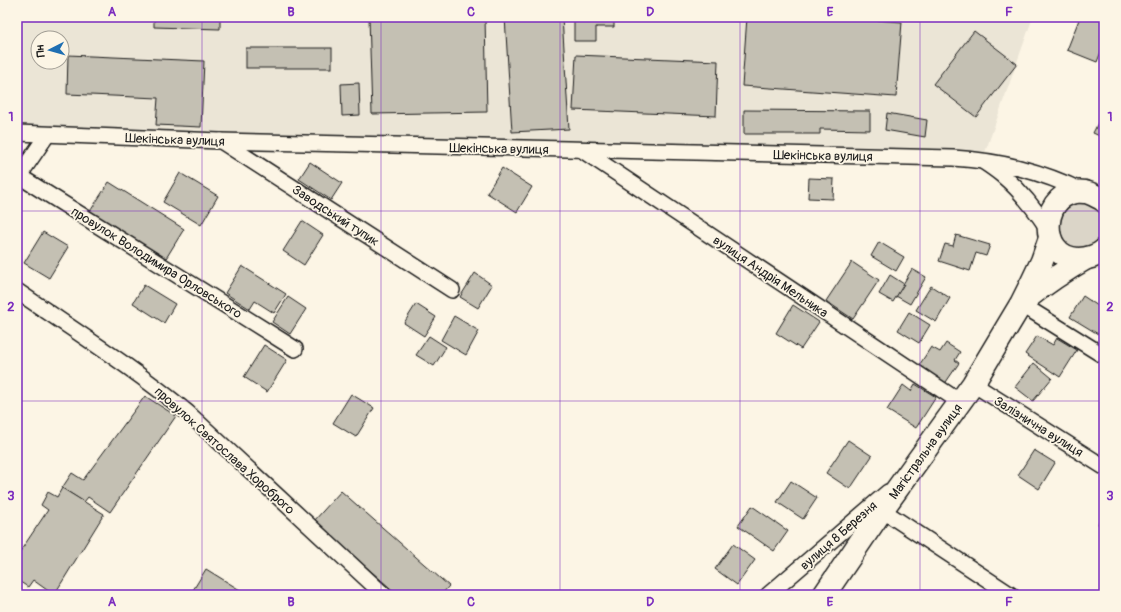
<svg xmlns="http://www.w3.org/2000/svg" width="1121" height="612" viewBox="0 0 1121 612" font-family="Pangolin,sans-serif">
<rect width="100%" height="100%" fill="#fcf5e5"/>
<filter id="ink" filterUnits="userSpaceOnUse"><feTurbulence type="fractalNoise" baseFrequency=".025" numOctaves="2"/><feDisplacementMap in="SourceGraphic" scale="8" xChannelSelector="R" yChannelSelector="G"/><feConvolveMatrix kernelMatrix="1 2 1 2 8 2 1 2 1" color-interpolation-filters="sRGB"/></filter>
<g filter="url(#ink)">
<path fill="#ebe5d6" fill-rule="evenodd" d="M17 17H1033L982 161 17 133ZM38 38H62V62H38Z"/>
<circle fill="#dbd5c8" stroke="#7c7872" cx="1082" cy="226" r="23"/>
<g fill="#c4c0b3" stroke="#1c1c1c">
<path d="M154 17H220V29L154 27Z"/>
<path d="M369 17H485L487 112 372 114Z"/>
<path d="M505 17H562L569 129 512 132Z"/>
<path d="M574 17H614V27H596V41H574Z"/>
<path d="M747 17H835L902 22 896 97 742 86Z"/>
<path d="M1080 17H1104V44L1097 62 1067 50Z"/>
<path d="M974 31 1017 64 976 117 933 84Z"/>
<rect x="246" y="48" width="86" height="20"/>
<path d="M68 55 204 61 201 127 156 125 158 98 67 94Z"/>
<path d="M576 55 718 61 716 116 573 110Z"/>
<path d="M359 83 360 115 342 116 341 84Z"/>
<path d="M744 110 870 111V130L820 129V134H744Z"/>
<path d="M1104 111V138L1093 133Z"/>
<path d="M887 113 927 120 925 137 885 130Z"/>
<path d="M310 162 342 183 331 200 299 179Z"/>
<path d="M502 168 532 187 517 212 487 193Z"/>
<path d="M180 173 218 196 201 225 163 202Z"/>
<path d="M809 178 834 179 833 199 808 198Z"/>
<path d="M109 182 184 229 165 260 89 213Z"/>
<path d="M302 221 323 235 304 265 283 251Z"/>
<path d="M43 232 68 247 49 278 24 263Z"/>
<path d="M956 235 990 245 986 256 976 253 970 271 939 261 945 244 953 246Z"/>
<path d="M879 242 904 257 896 271 871 256Z"/>
<path d="M852 262 879 280 853 319 826 301Z"/>
<path d="M242 266 286 294 274 313 255 301 250 309 225 293Z"/>
<path d="M912 269 926 277 910 304 896 296Z"/>
<path d="M475 273 492 285 478 308 460 297Z"/>
<path d="M890 275 904 284 893 302 879 294Z"/>
<path d="M144 285 175 304 164 323 133 303Z"/>
<path d="M931 286 950 298 936 322 916 310Z"/>
<path d="M1083 296 1104 310V323L1098 334 1070 317Z"/>
<path d="M288 297 306 309 290 334 272 322Z"/>
<path d="M416 304 436 317 424 336 404 323Z"/>
<path d="M793 305 819 322 801 349 776 333Z"/>
<path d="M909 312 930 325 919 343 898 330Z"/>
<path d="M454 316 479 331 466 355 441 340Z"/>
<path d="M429 336 446 347 434 366 416 355Z"/>
<path d="M1037 336 1053 345 1057 338 1077 350 1060 377 1025 354Z"/>
<path d="M946 343 960 352 955 360 959 363 944 385 918 367 931 347 940 352Z"/>
<path d="M264 345 287 360 267 392 244 377Z"/>
<path d="M1034 363 1052 378 1033 401 1015 387Z"/>
<path d="M915 384 936 397 916 428 887 410 903 385 911 391Z"/>
<path d="M351 394 374 408 356 437 333 423Z"/>
<path d="M145 396 176 416 110 512 88 497 84 502 62 488 72 473 83 480Z"/>
<path d="M848 440 872 456 850 489 826 473Z"/>
<path d="M1034 450 1055 463 1039 489 1018 475Z"/>
<path d="M791 481 817 498 803 519 777 502Z"/>
<path d="M62 488 104 514 54 595 33 580 28 587 17 580V556L48 510 41 505 48 492 57 497Z"/>
<path d="M341 491 449 586 441 595H398L314 521Z"/>
<path d="M752 506 788 531 774 551 738 526Z"/>
<path d="M1104 514V528L1098 524Z"/>
<path d="M733 544 755 560 737 585 715 569Z"/>
<path d="M206 569 248 595H190Z"/>
</g>
<g fill="none" stroke-linecap="round" stroke-linejoin="round">
<g stroke="#1c1c1c" stroke-width="18">
<g id="street">
<path d="M17 133 220 141 953 158C1001 161 1041 171 1084 192"/>
<path d="M221 141 452 290"/>
<path d="M582 150 960 402"/>
<path d="M984 162C990 166 996 170 1002 175 1020 190 1035 209 1048 229"/>
<path d="M19 176 295 349"/>
<path d="M17 179 47 135"/>
<path d="M17 291C75 331 134 368 188 413L384 595"/>
<path d="M1021 304 1104 356"/>
<path d="M973 384 1104 467"/>
<path d="M882 510 1011 595"/>
<path d="M768 595 888 492"/>
</g>
</g>
<g stroke="#1c1c1c" stroke-width="25">
<g id="secondary">
<path d="M1104 201 1102 199C1097 197 1091 193 1085 192 1041 186 1035 257 1078 259 1087 259 1098 256 1104 250"/>
<path d="M1026 299C1045 284 1064 271 1085 259"/>
<path d="M824 595 882 510 973 384 1021 304 1032 282 1042 261 1050 238"/>
</g>
</g>
<use href="#street" stroke="#fcf5e5" stroke-width="15"/>
<use href="#secondary" stroke="#fcf5e5" stroke-width="22"/>
</g>
</g>
<path fill="none" stroke="#7b2cbf" stroke-width="1" stroke-opacity="0.55" d="M202 17V595M381 17V595M560 17V595M740 17V595M920 17V595M17 211H1104M17 401H1104"/>
<g text-anchor="middle" stroke-width="3.5" stroke-linejoin="round" paint-order="stroke">
<g font-size="13" fill="#1c1c1c" stroke="#fcf5e5">
<text transform="translate(175 139) rotate(2)" y="5">Шекінська вулиця</text>
<text transform="translate(499 148) rotate(1)" y="5">Шекінська вулиця</text>
<text transform="translate(823 155) rotate(1)" y="5">Шекінська вулиця</text>
<text transform="translate(336 215) rotate(33)" y="5">Заводський тупик</text>
<text transform="translate(157 262) rotate(32)" y="5">провулок Володимира Орловського</text>
<text transform="translate(771 276) rotate(34)" y="5">вулиця Андрія Мельника</text>
<text transform="translate(1039 426) rotate(32)" y="5">Залізнична вулиця</text>
<text transform="translate(225 450) rotate(42)" y="5">провулок Святослава Хороброго</text>
<text transform="translate(925 451) rotate(-54)" y="5">Магістральна вулиця</text>
<text transform="translate(838 535) rotate(-41)" y="5">вулиця 8 Березня</text>
</g>
</g>
<rect width="1121" height="612" fill="none" stroke="#fcf5e5" stroke-width="44"/>
<g transform="translate(50 50) rotate(264)"><circle r="19" fill="#fcf5e5" stroke="#a29e95"/>
<path d="M0-3L7 15L0 10L-7 15Z" fill="#1f6fb2"/>
<text y="-6" font-size="11" font-weight="bold" text-anchor="middle" fill="#1c1c1c">Пн</text>
</g>
<rect x="22" y="22" width="1077" height="568" fill="none" stroke="#7b2cbf" stroke-width="1.5"/>
<g font-size="13" text-anchor="middle" font-weight="bold" fill="#7b2cbf">
<text x="112" y="16">A</text>
<text x="291" y="16">B</text>
<text x="471" y="16">C</text>
<text x="650" y="16">D</text>
<text x="830" y="16">E</text>
<text x="1009" y="16">F</text>
<text x="11" y="121">1</text>
<text x="1110" y="121">1</text>
<text x="11" y="311">2</text>
<text x="1110" y="311">2</text>
<text x="11" y="500">3</text>
<text x="1110" y="500">3</text>
<text x="112" y="606">A</text>
<text x="291" y="606">B</text>
<text x="471" y="606">C</text>
<text x="650" y="606">D</text>
<text x="830" y="606">E</text>
<text x="1009" y="606">F</text>
</g>
</svg>
